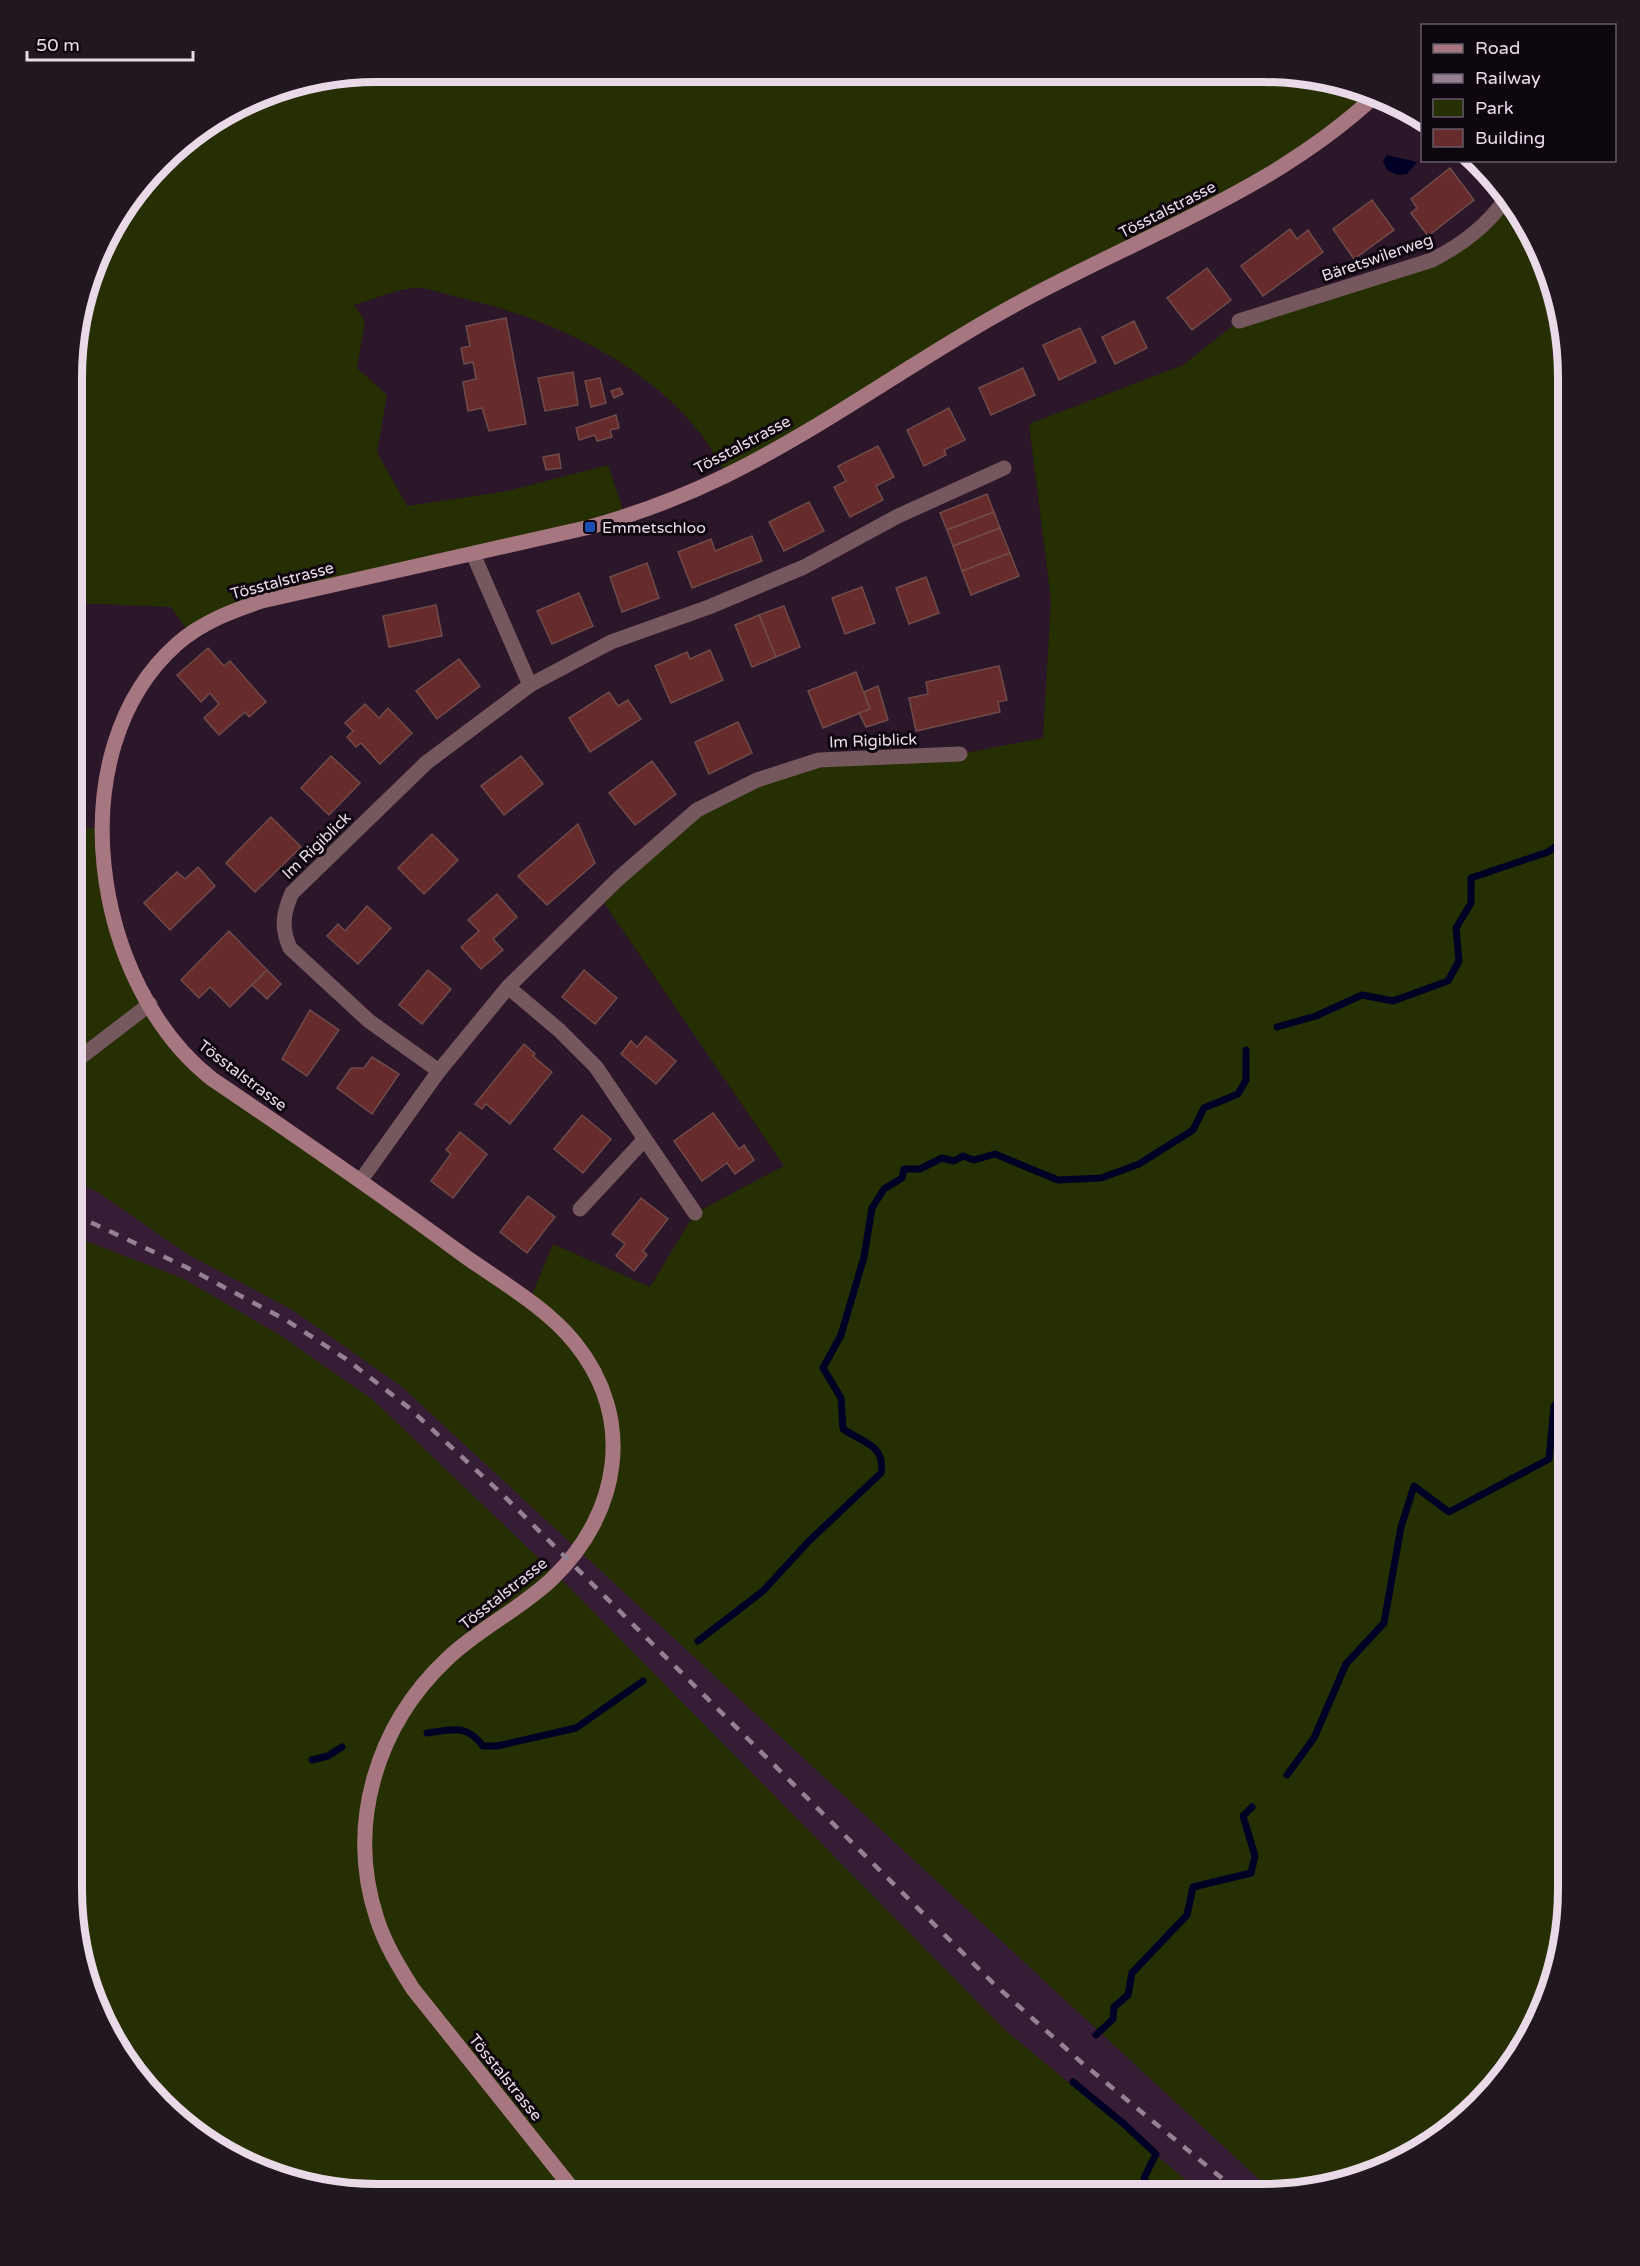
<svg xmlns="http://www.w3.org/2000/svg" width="1640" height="2266" viewBox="0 0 1640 2266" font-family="'Varela Round',sans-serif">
<rect width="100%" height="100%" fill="#2b162a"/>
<path fill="#371c36" d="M73 1181 96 1191 189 1255 291 1309 401 1386 1274 2193 1203 2194 1005 2030 568 1586 372 1399 278 1334 184 1279 73 1236Z"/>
<g fill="#252f02">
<path d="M378 72 1303 75 1377 94 1262 179 1002 311 726 476C682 378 560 320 461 298 447 295 430 287 416 288 399 288 372 300 354 305L365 321 357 368 387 395 377 452 407 506 508 491 608 465 625 516 262 601 190 634 171 607 74 603 75 337 113 225 176 148 279 88Z"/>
<path d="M1499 208 1518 213 1537 243 1562 318 1552 355 1567 371 1568 377 1567 1909 1552 1987 1516 2059 1464 2118 1397 2163 1341 2184 1274 2193 401 1386 291 1309 189 1255 96 1191 73 1181 74 829 101 827 123 947 150 1004 212 1079 529 1302 553 1244 650 1287 695 1213 784 1166 600 897 697 810 819 760 960 754 1043 738 1051 600 1029 424 1183 365 1239 321 1432 260Z"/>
<path d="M73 1236 184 1279 278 1334 372 1399 568 1586 1005 2030 1203 2194 338 2191 261 2171 207 2142 148 2090 103 2023 78 1948 72 1889Z"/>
</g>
<path fill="#000026" d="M1387 155 1417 162 1407 174 1397 175 1387 170 1383 161Z"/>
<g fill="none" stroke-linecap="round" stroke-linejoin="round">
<g stroke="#000026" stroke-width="7">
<path d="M1277 1027 1316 1016 1362 995 1393 1001 1448 981 1459 961 1456 928 1471 903V878L1548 852 1568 837"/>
<path d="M698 1641 763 1591 809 1541 881 1473C886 1445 862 1442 843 1429L841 1398 823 1368 841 1335 864 1257 872 1208 884 1189 902 1178 904 1169H920L942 1158 954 1161 963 1156 974 1160 995 1154 1058 1180 1101 1178 1139 1164 1193 1130 1204 1108 1238 1094 1246 1080V1050"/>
<path d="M427 1733C453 1730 465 1723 483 1746H497L576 1728 643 1681"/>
<path d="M312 1760 328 1756 342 1747"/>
<path d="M1287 1775 1314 1738 1346 1664 1384 1623 1401 1527 1414 1486 1449 1512 1549 1459 1554 1406 1568 1392"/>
<path d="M1096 2035 1113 2019 1114 2007 1128 1995 1132 1973 1187 1915 1193 1887 1251 1873 1255 1856 1243 1816 1252 1807"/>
<path d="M1073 2082 1124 2124 1156 2154 1144 2178 1149 2190 1145 2194"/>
<path d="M1066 2193 1071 2187 1111 2194"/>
</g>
</g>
<g fill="#682b2c" stroke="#6f4b4a" stroke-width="1.5">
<path d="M1450 168 1474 200 1428 236 1411 213 1417 208 1411 199Z"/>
<path d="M1372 200 1394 230 1354 259 1333 229Z"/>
<path d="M1290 229 1297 239 1308 230 1323 252 1263 296 1241 266Z"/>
<path d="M1207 268 1231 300 1192 330 1167 298Z"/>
<path d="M506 318 526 424 489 431 482 408 468 411 463 382 476 379 473 362 464 364 461 348 470 346 466 326Z"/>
<path d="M1134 321 1147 348 1115 364 1102 337Z"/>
<path d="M1080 328 1096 362 1059 380 1043 345Z"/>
<path d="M1023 368 1035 395 991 415 979 388Z"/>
<path d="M573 372 578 405 545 411 538 378Z"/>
<path d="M600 378 606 403 591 407 585 381Z"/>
<path d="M620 388 623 394 614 398 611 391Z"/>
<path d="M949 408 965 440 944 450 946 455 924 466 907 430Z"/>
<path d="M616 415 619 428 610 430 612 437 597 441 595 435 579 440 576 428Z"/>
<path d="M878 446 894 477 876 486 883 500 850 517 834 487 846 481 838 466Z"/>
<path d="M559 454 561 468 546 470 543 457Z"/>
<path d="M987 494 994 512 947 530 940 513Z"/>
<path d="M809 502 824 531 784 551 769 522Z"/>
<path d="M994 512 1000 528 953 546 947 530Z"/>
<path d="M1000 528 1010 553 962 571 953 546Z"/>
<path d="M752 536 762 561 692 588 678 552 711 539 715 551Z"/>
<path d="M1010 553 1019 576 971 595 962 571Z"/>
<path d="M647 563 659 598 622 612 610 577Z"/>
<path d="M926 577 939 613 909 624 896 588Z"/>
<path d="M862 587 875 623 845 634 832 598Z"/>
<path d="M579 593 593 626 552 644 537 611Z"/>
<path d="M436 605 442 636 389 647 383 616Z"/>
<path d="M784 606 800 647 776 657 759 615Z"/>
<path d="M759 615 776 657 752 667 735 625Z"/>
<path d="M208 648 224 666 230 661 266 702 249 717 245 712 219 735 204 718 219 704 210 693 201 702 177 675Z"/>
<path d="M710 650 723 680 671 703 655 666 687 652 690 659Z"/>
<path d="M459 659 480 686 437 719 416 691Z"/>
<path d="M999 666 1007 700 998 702 1000 712 916 731 909 698 928 694 926 682Z"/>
<path d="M856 672 870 709 823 728 808 691Z"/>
<path d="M878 686 888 720 866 727 859 713 870 709 864 692Z"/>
<path d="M609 692 618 706 628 700 641 719 590 752 569 718Z"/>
<path d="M365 704 379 718 388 708 412 733 380 764 361 743 356 747 347 737 353 731 345 723Z"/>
<path d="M738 722 752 753 709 774 695 742Z"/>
<path d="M331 756 360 783 329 815 301 788Z"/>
<path d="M521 756 543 784 504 815 481 786Z"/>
<path d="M652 761 676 794 635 825 609 793Z"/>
<path d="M271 817 301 847 255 892 226 863Z"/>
<path d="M578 824 595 863 547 905 518 876Z"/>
<path d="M432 834 458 860 424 894 398 868Z"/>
<path d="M198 867 215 886 170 930 144 903 177 872 185 879Z"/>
<path d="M497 894 517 917 493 939 503 950 481 969 461 947 479 931 468 920Z"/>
<path d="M367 906 391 928 358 964 327 936 338 924 345 931Z"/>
<path d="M229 931 267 970 230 1007 210 987 199 998 181 980Z"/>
<path d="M267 970 281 984 267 999 252 985Z"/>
<path d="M428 970 451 989 422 1024 399 1005Z"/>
<path d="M584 970 617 998 595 1024 562 997Z"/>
<path d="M310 1010 339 1030 307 1076 282 1059Z"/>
<path d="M646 1036 676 1061 656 1084 621 1054 631 1041 637 1047Z"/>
<path d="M524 1044 535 1054 533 1056 552 1072 510 1124 486 1104 482 1109 475 1104Z"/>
<path d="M372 1057 399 1074 372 1114 337 1088 351 1068H364Z"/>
<path d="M713 1113 739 1149 744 1145 754 1160 735 1174 727 1163 702 1181 674 1141Z"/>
<path d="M582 1115 611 1139 583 1173 554 1149Z"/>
<path d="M460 1132 487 1154 453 1198 431 1181 451 1154 446 1150Z"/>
<path d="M528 1196 555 1217 527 1253 500 1232Z"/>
<path d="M641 1198 668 1219 643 1251 647 1255 634 1271 616 1256 625 1244 612 1234Z"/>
</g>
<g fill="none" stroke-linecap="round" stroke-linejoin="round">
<g stroke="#75585d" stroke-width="15">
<path d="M1239 321 1432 260C1463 244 1487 226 1508 196"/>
<path d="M473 554 530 685"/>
<path d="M508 987 559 1030 596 1067 695 1213"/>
<path d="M73 1063 150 1004"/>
<path d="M439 1071 369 1021 290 948C281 928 283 913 292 893L426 763 530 685 611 642 709 607 804 567 898 516 1004 468"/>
<path d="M361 1180 439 1071 508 987 618 879 697 810 757 780 819 760 960 754"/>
<path d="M580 1209 644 1140"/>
</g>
<path stroke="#a67780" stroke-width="15" d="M575 2192 413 1989C399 1967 385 1944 377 1919 346 1825 376 1726 447 1659 479 1628 521 1609 553 1578 620 1513 636 1419 575 1343 547 1308 503 1283 466 1257 383 1196 298 1137 212 1079 92 985 56 751 177 644 202 622 232 611 262 601L590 527C636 514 682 497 725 476 821 429 909 364 1002 312 1127 241 1270 195 1377 94"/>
<path stroke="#948292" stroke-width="4.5" stroke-dasharray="10 10" stroke-linecap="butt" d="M73 1214 186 1267 286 1320 346 1359 408 1407 503 1495 993 1983 1081 2062 1241 2194"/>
</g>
<rect fill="#1a4fb4" stroke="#0e060e" stroke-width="2" x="584" y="521" width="12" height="12" rx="3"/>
<g text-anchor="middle" stroke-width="6" stroke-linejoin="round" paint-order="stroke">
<g font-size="16" fill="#eadae8" stroke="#0e060e">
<text transform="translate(1167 209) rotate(-27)" y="6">Tösstalstrasse</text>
<text transform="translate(1377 257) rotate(-19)" y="6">Bäretswilerweg</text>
<text transform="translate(742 444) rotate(-28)" y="6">Tösstalstrasse</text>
<text transform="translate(282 580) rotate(-15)" y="6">Tösstalstrasse</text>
<text transform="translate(873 740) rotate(-2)" y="6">Im Rigiblick</text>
<text transform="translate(316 845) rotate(-44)" y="6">Im Rigiblick</text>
<text transform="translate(243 1075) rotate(37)" y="6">Tösstalstrasse</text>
<text transform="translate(503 1593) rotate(-38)" y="6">Tösstalstrasse</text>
<text transform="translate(506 2077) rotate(51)" y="6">Tösstalstrasse</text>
</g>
<g font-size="16" fill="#eadae8" stroke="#0e060e" text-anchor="start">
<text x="602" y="533">Emmetschloo</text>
</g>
</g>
<path d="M0 0H1640V2266H0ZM377 82H1263A295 295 0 0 1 1558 377V1889A295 295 0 0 1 1263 2184H377A295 295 0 0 1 82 1889V377A295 295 0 0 1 377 82Z" fill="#20171f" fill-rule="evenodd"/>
<path fill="none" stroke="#eadae8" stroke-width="8" d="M377 82H1263A295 295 0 0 1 1558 377V1889A295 295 0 0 1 1263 2184H377A295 295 0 0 1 82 1889V377A295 295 0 0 1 377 82Z"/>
<rect x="1421" y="24" width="195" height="138" fill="#0e060e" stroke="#665b65" stroke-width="1.5"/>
<rect x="1433" y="44" width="30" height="9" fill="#a67780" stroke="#665b65" stroke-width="1.5"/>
<text x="1475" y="54" font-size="18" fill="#eadae8">Road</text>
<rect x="1433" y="74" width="30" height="9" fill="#948292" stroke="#665b65" stroke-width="1.5"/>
<text x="1475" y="84" font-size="18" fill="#eadae8">Railway</text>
<rect x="1433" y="99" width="30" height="18" fill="#252f02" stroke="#665b65" stroke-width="1.5"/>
<text x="1475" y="114" font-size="18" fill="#eadae8">Park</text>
<rect x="1433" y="129" width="30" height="18" fill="#682b2c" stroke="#665b65" stroke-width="1.5"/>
<text x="1475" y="144" font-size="18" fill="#eadae8">Building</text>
<path d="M27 51v9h166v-9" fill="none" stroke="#eadae8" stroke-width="3"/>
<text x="36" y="51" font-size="18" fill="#eadae8" stroke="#0e060e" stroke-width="4.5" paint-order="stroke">50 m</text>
</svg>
